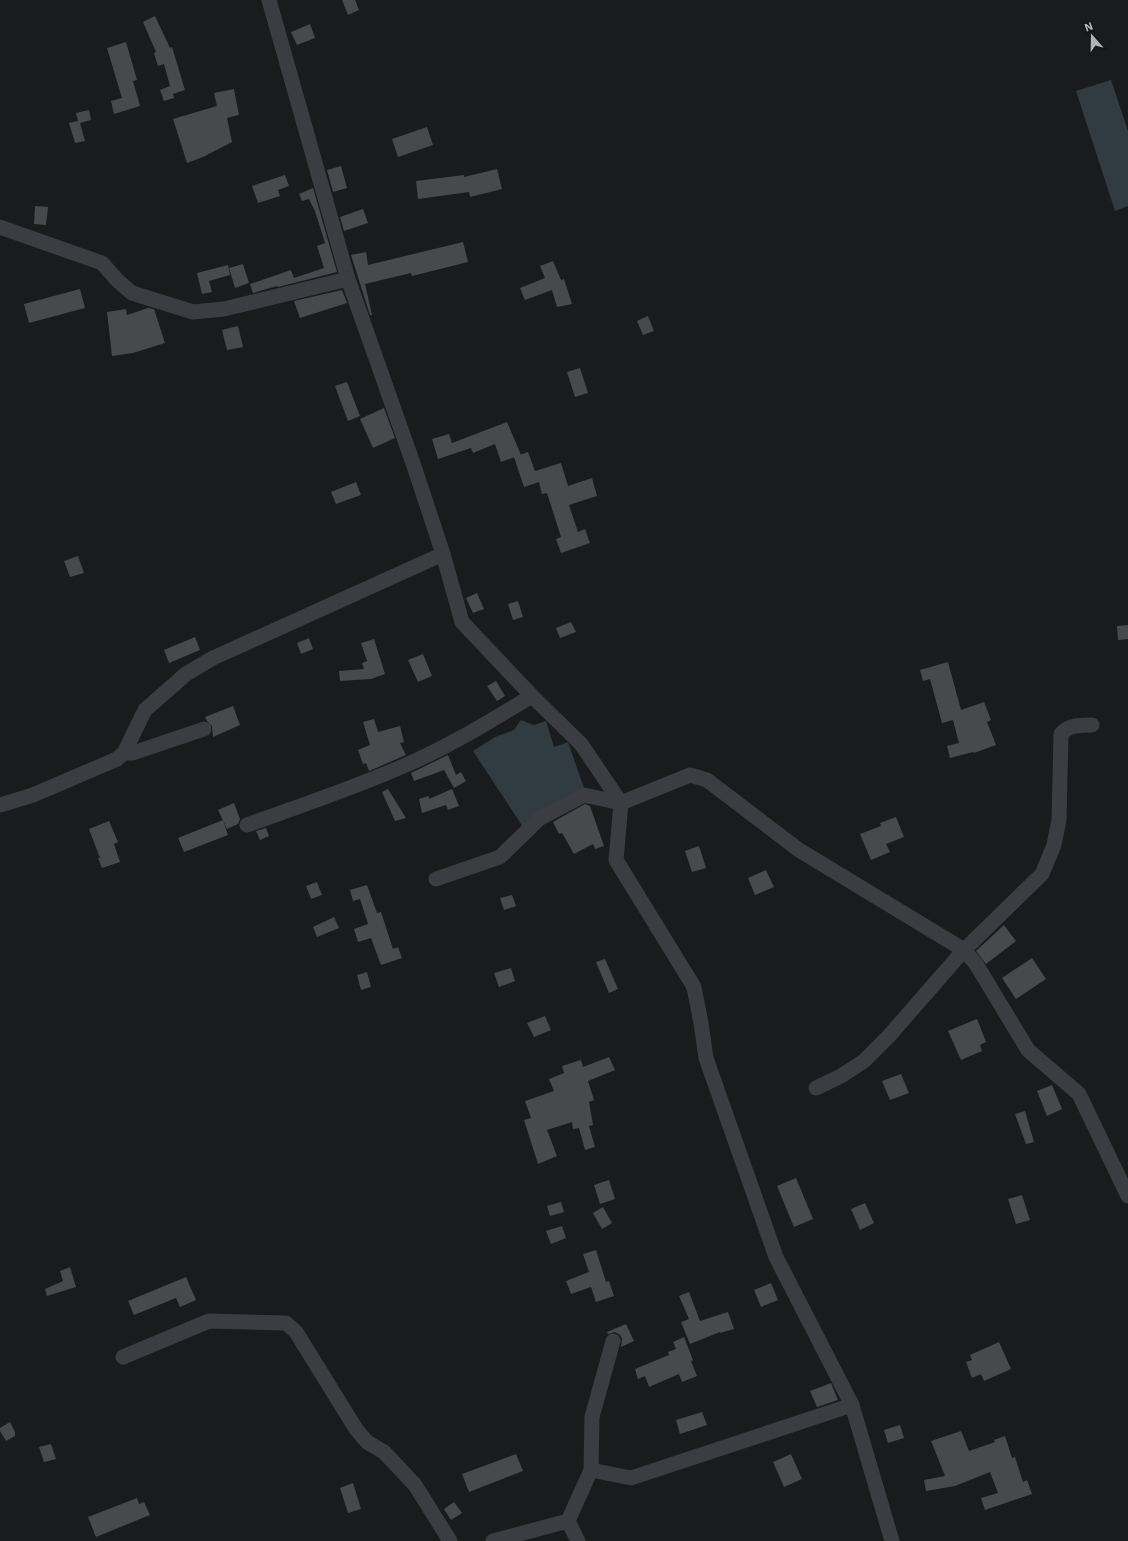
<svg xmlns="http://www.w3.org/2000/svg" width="1128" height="1541" viewBox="0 0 1128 1541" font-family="'IBM Plex Sans',sans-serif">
<rect width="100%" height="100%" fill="#1a1b1d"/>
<g fill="#303c41">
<path d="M1111 80 1128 131V206L1115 211 1076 91Z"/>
<path d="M521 720 534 725 546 721 554 747 568 742 584 788 523 827 473 751 495 737 514 730Z"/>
</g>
<g fill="#47494c">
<path d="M342 0H355L359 10 348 15Z"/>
<path d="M155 16 170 48 172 47 185 90 173 94 174 98 164 101 160 90 170 86 164 64 158 66 154 53 156 52 143 22Z"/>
<path d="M310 24 315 38 297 45 291 32Z"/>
<path d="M126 42 137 80 133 81 140 106 114 114 111 101 122 98 107 48Z"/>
<path d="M234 89 239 115 227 118 232 142 203 157 187 163 173 119 217 106 214 93Z"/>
<path d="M89 110 91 120 80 123 85 141 75 143 69 123 78 121 76 113Z"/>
<path d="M427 127 433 145 398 157 392 139Z"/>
<path d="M341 166 347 188 333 192 327 170Z"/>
<path d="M497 169 502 189 470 197 469 192 418 199 416 181 464 175V177Z"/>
<path d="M285 175 289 186 278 190 280 196 258 203 252 186Z"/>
<path d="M313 188 337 272 278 287 277 286 253 293 250 284 291 270 294 278 324 268 317 246 325 243 315 211 309 199 302 201 299 194Z"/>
<path d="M35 206 48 207 46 225 34 224Z"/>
<path d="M363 209 368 223 344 231 340 217Z"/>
<path d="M463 242 468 262 412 276 411 273 365 284 372 315H370L351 255 366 252 368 265Z"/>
<path d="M553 261 561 280 564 279 572 304 557 307 552 290 525 300 520 288 545 278 540 266Z"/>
<path d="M243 264 249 283 235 288 229 268Z"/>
<path d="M228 265 230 275 209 281 212 292 202 294 197 273Z"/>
<path d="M80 289 85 308 29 323 24 304Z"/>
<path d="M342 290 347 303 300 318 294 301Z"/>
<path d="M148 308 154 309 165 343 133 353 112 356 107 312 126 309 127 315Z"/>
<path d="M648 316 654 331 643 335 637 321Z"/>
<path d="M238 326 243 347 227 350 222 330Z"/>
<path d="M580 368 588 393 575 397 567 372Z"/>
<path d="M347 382 360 416 348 421 335 386Z"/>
<path d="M384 408 395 438 373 448 360 419Z"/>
<path d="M507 422 521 455 501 462 495 444 473 453 471 448 438 459 432 439 449 434 452 443Z"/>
<path d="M528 452 535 471 561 463 568 486 592 478 597 496 569 505 578 532 585 529 590 543 561 553 556 539 561 537 547 493 542 494 539 482 524 487 514 457Z"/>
<path d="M356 482 361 495 336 504 331 492Z"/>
<path d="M78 556 84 573 70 577 64 561Z"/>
<path d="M477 593 484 609 473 613 466 598Z"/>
<path d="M518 601 523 617 513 620 508 604Z"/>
<path d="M571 622 576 632 560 638 556 628Z"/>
<path d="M1128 625V639L1118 640 1117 626Z"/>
<path d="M195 637 200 650 169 663 164 650Z"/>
<path d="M309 638 313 649 301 654 297 643Z"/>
<path d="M374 639 385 674 371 679 340 681 339 671 364 669 362 663 367 661 361 643Z"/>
<path d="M423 654 432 676 418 682 408 660Z"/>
<path d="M948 662 961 710 984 702 991 720 987 722 996 745 974 753 973 752 950 758 947 746 959 743 953 720 942 723 930 679 923 681 920 670Z"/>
<path d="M496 681 505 696 497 701 487 686Z"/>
<path d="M233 706 240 725 213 737 212 726 207 721 205 717Z"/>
<path d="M374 719 378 732 400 726 404 742 400 743 406 755 369 771 366 763 363 764 358 750 370 745 363 722Z"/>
<path d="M448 755 456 775 461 772 466 781 454 788 444 770 414 781 411 773Z"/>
<path d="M388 789 406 818 395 821 382 792Z"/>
<path d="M452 789 459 806 448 810 446 805 422 813 419 799 429 796V799Z"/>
<path d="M234 803 240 819 238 824 227 829 218 810Z"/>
<path d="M585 804 590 806 604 846 595 849 593 844 574 854 562 833 559 834 553 822Z"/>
<path d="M896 817 904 837 886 844 890 852 871 860 860 834 881 826 880 823Z"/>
<path d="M223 820 228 835 184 852 178 838Z"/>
<path d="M109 821 118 842 114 844 120 862 102 868 98 858H100L89 829Z"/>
<path d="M266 828 269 836 260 840 256 831Z"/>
<path d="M699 846 706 868 692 872 685 851Z"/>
<path d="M766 870 774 887 755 895 748 878Z"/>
<path d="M317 882 322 895 311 899 306 886Z"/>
<path d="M367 885 377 913 381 912 393 949 398 947 402 958 381 965 371 938 358 942 354 929 368 924 360 899 353 901 350 890Z"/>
<path d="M512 895 516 906 504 910 500 898Z"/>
<path d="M334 917 339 928 317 937 313 927Z"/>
<path d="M1004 925 1016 941 986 964 976 951Z"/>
<path d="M1032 958 1046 979 1016 999 1002 978Z"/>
<path d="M605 959 618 989 609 993 596 962Z"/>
<path d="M511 968 515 981 499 987 494 973Z"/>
<path d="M367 972 371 987 361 990 357 975Z"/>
<path d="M545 1016 551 1030 534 1037 527 1023Z"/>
<path d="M977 1019 986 1042 980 1045 982 1051 961 1060 948 1031Z"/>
<path d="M609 1057 615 1070 588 1081 594 1100 589 1102 593 1125 589 1126 595 1147 585 1150 579 1128 573 1129 572 1122 547 1130 557 1156 538 1164 524 1120 531 1118 525 1101 554 1091 549 1079 564 1073 562 1066 581 1060 583 1067Z"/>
<path d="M901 1074 909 1093 890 1100 882 1081Z"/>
<path d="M1052 1085 1062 1109 1047 1116 1037 1091Z"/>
<path d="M1025 1111 1034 1142 1026 1144 1015 1114Z"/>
<path d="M796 1178 813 1219 794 1227 777 1186Z"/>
<path d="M609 1180 615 1199 600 1204 594 1185Z"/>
<path d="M1022 1195 1030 1220 1016 1224 1008 1199Z"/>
<path d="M561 1202 564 1212 550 1216 547 1206Z"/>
<path d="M865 1203 874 1223 860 1230 851 1209Z"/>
<path d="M603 1207 612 1223 602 1229 593 1213Z"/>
<path d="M562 1226 566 1238 551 1244 546 1231Z"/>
<path d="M596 1250 606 1282 609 1281 614 1296 596 1302 591 1287 571 1294 566 1281 589 1272 583 1254Z"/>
<path d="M70 1267 76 1287 47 1296 45 1289 63 1281 60 1271Z"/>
<path d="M186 1277 196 1300 180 1307 176 1298 134 1315 128 1301Z"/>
<path d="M771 1283 778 1300 761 1307 754 1290Z"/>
<path d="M689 1292 700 1321 728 1312 734 1329 720 1333V1332L690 1344 681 1322 689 1319 679 1296Z"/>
<path d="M626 1324 634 1341 621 1347 622 1339 620 1335 615 1332 608 1334 607 1332Z"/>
<path d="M684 1337 693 1360 691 1361 697 1376 682 1382 679 1374 649 1387 645 1376 638 1379 635 1369 669 1355 668 1352 676 1349 673 1342Z"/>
<path d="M999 1342 1011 1369 984 1381 981 1374 972 1378 966 1362 972 1360 970 1355Z"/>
<path d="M831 1383 838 1400 817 1407 810 1391Z"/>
<path d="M702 1412 707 1425 680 1434 676 1420Z"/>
<path d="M10 1422 15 1432V1436L6 1441 0 1431V1428Z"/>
<path d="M900 1425 904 1438 888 1443 884 1430Z"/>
<path d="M961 1431 969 1451 995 1442 994 1440 1005 1436 1012 1458 1015 1457 1023 1482 1027 1480 1032 1494 985 1510 981 1498 998 1493 990 1472 955 1486 926 1491 924 1480 945 1476 931 1441Z"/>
<path d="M51 1444 56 1459 44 1462 39 1447Z"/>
<path d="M516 1454 523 1471 469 1492 462 1474Z"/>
<path d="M791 1454 802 1479 784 1487 773 1462Z"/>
<path d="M353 1483 361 1509 348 1513 340 1488Z"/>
<path d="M137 1498 139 1504 144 1502 150 1515 96 1537 88 1517Z"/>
<path d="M454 1502 462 1513 451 1520 444 1509Z"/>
</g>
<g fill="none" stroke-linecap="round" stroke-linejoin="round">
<g stroke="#3b3d42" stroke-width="15">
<path d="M269 0 348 279 415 469 443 554 462 622 532 696 581 744 621 803 616 860 694 987 701 1023 706 1058 776 1257 852 1405 892 1541"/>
<path d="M0 227 102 263 118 281 132 293 193 312 224 309 348 279"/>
<path d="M124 753H133L204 729"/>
<path d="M0 805 33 795 117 759 124 753 145 710 186 674 213 658 443 554"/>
<path d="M247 825C300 806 354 788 406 765 450 746 490 721 532 696"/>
<path d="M436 879 500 857 539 819 584 795 621 803 690 775 707 780 799 850 964 950 976 964 1028 1050 1079 1094 1128 1196"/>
<path d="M816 1088 841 1076 864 1061 888 1037 964 950 1042 874 1054 845 1059 820 1061 734C1070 724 1080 726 1092 725"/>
<path d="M123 1357 209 1321 286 1323 296 1332 356 1429 367 1442 384 1452 415 1485 450 1541"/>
<path d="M591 1470 631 1478 852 1405"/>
<path d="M568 1521 578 1541"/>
<path d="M493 1541 568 1521 591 1470 592 1417 613 1341"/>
</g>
</g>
<g transform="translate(1092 36) rotate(340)" stroke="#151618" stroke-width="3" paint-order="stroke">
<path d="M0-3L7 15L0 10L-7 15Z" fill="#adb4bc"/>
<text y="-6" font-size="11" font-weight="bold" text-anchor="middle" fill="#adb4bc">N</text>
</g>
</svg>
